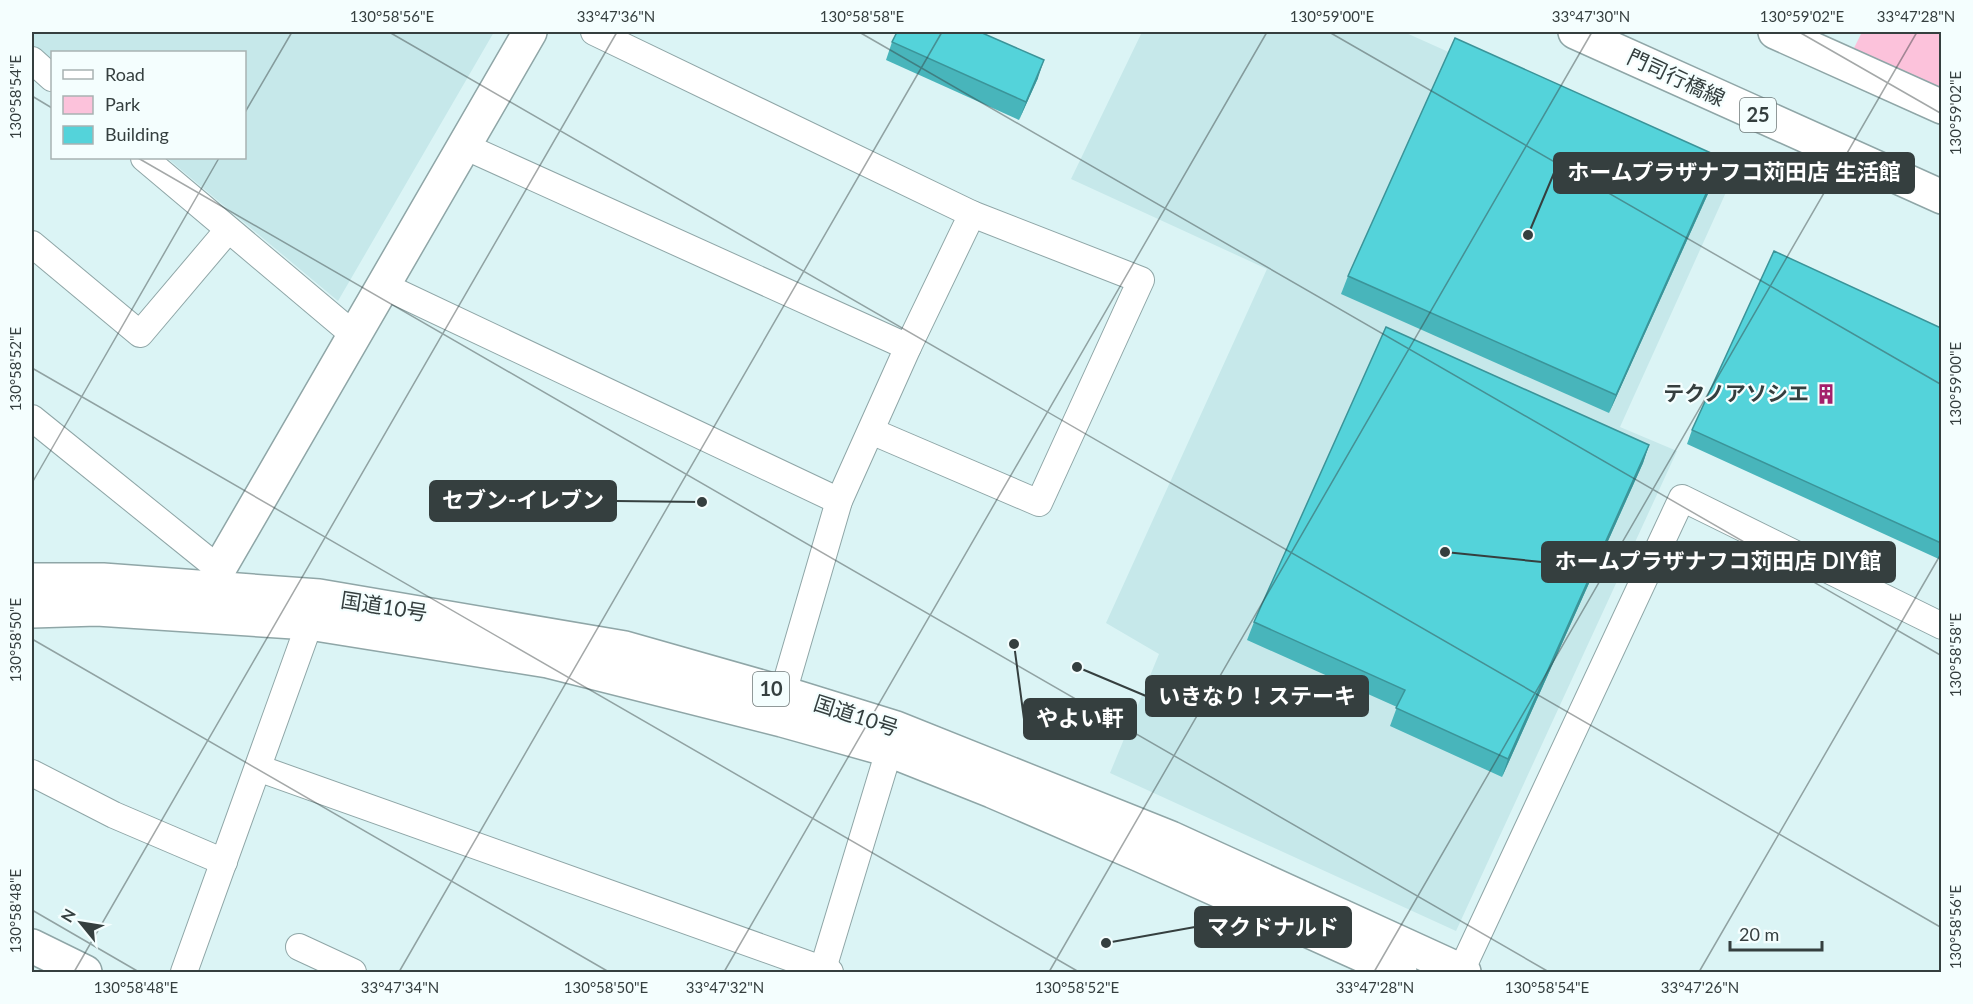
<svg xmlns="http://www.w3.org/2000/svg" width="1973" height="1004" viewBox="0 0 1973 1004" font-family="Lato,'Noto Sans JP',sans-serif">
<rect width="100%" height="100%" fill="#dbf4f5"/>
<g fill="#c6e8ea">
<path d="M32 32H494L338 301 167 158H244V52H52V61L32 44Z"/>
<path d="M1142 32H1404L1732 179 1620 427 1677 451 1456 931 1110 773 1159 654 1106 623 1267 269 1071 179Z"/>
</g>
<path fill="#fcc2db" d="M1862 32H1941V107L1846 64Z"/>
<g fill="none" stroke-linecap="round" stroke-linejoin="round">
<g stroke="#8fa6a7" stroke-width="28">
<g id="minor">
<path d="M594 32 972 214 908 347 839 501 783 693"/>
<path d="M32 60 52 78"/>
<path d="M464 146 908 347"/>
<path d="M144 158 354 335"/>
<path d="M32 244 140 334 228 230"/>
<path d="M382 285 839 501"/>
<path d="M32 418 219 569"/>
<path d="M871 431 1039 503 1141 280 972 214"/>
<path d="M258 768 830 972"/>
<path d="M32 773 114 815 224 862"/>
<path d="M299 947 353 972"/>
<path d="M1461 971 1682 498 1942 626"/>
<path d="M184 972 315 608"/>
<path d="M822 972 894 734"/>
</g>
</g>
<g stroke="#8fa6a7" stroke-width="36">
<g id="tertiary">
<path d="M212 587 219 569 530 32"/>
<path d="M32 946 85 972"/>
</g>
</g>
<g stroke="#8fa6a7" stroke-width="36">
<g id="primary">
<path d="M1575 32 1942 197"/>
<path d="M1775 32 1942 107"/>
</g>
</g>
<g stroke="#8fa6a7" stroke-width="36">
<g id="trunk">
<path d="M32 580H103L319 596 625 648 783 693 896 728 1171 838 1464 972"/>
<path d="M32 611 97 609 309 623 548 661 782 720 889 750 992 791 1140 855 1400 972"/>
</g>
</g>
<use href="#minor" stroke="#fff" stroke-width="26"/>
<use href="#tertiary" stroke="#fff" stroke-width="33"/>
<use href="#primary" stroke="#fff" stroke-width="33"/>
<use href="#trunk" stroke="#fff" stroke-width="33"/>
</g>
<g fill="#48b5bb">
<path d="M892 42 1038 78 1019 120 886 60Z"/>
<path d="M1716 176 1609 413 1341 294 1348 276Z"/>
<path d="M1941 328V560L1687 444 1692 430Z"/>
<path d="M1649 445 1643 463 1502 777 1390 726 1397 707 1247 640 1254 622Z"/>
</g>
<g fill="#3b9499">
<path d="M1044 60 1038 78 1019 120 1026 102Z"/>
<path d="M1722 158 1716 176 1609 413 1616 395Z"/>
<path d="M1649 445 1643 463 1502 777 1508 759Z"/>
</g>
<g fill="#54d3da" stroke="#3b9499" stroke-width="1.5">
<path d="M897 32H980L1044 60 1026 102 892 42Z"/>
<path d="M1455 38 1722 158 1616 395 1348 276Z"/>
<path d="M1774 251 1941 328V543L1692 430Z"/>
<path d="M1386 327 1649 445 1508 759 1396 708 1405 690 1254 622Z"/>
</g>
<path fill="none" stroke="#353f3f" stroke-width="1.5" stroke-opacity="0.45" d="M389 32 1942 928M859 32 1942 656M1329 32 1942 385M1799 32 1942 114M32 96 52 108M244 114 292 32M138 158 1549 972M32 368 1079 972M32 483 219 158M32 639 609 972M32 910 139 972M74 972 617 32M399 972 942 32M724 972 1267 32M1049 972 1592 32M1374 972 1917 32M1699 972 1942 552"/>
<defs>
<g id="building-bare" transform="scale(1.62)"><path d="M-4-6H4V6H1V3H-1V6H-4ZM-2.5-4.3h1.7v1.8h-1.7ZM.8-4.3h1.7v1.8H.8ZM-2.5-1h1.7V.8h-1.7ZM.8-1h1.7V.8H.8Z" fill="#a31f6b" stroke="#f4fefe" stroke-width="2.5" paint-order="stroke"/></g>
</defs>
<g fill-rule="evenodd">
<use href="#building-bare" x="1826" y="394"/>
</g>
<g text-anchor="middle" stroke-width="4.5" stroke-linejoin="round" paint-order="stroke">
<g fill="#f4fefe" stroke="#6e7878" stroke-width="1.5">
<rect x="1740" y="98" width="36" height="34" rx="4.5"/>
<rect x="753" y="672" width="36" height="34" rx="4.5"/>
</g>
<g font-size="20" font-weight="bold" fill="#353f3f">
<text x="1758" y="122">25</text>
<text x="771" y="696">10</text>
</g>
<g font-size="21" fill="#353f3f" stroke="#f4fefe">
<text transform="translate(1676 78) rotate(25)" y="7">門司行橋線</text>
<text transform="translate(384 607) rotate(9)" y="7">国道10号</text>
<text transform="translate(856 716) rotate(18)" y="7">国道10号</text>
</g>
<g font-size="21" font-weight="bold" fill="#353f3f" stroke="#f4fefe" text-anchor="end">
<text x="1809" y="401">テクノアソシエ</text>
</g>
</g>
<path fill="none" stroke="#353f3f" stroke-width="2" d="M1528 235L1554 173M702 502L616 501M1445 552L1542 562M1077 667L1146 696M1014 644L1024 719M1106 943L1195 927"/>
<g fill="#353f3f" stroke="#f4fefe" stroke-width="2">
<circle cx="1528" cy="235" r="6"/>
<circle cx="702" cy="502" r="6"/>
<circle cx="1445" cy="552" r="6"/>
<circle cx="1077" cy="667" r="6"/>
<circle cx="1014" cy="644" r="6"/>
<circle cx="1106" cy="943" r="6"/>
</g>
<g fill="#353f3f" stroke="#353f3f" stroke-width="2">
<rect x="1554" y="153" width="360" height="40" rx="6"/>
<rect x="430" y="481" width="186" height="40" rx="6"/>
<rect x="1542" y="542" width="353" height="40" rx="6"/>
<rect x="1146" y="676" width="222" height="40" rx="6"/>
<rect x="1024" y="699" width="112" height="40" rx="6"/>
<rect x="1195" y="907" width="156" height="40" rx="6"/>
</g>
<g font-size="22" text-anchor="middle" font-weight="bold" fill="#fff">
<text x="1734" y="180">ホームプラザナフコ苅田店 生活館</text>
<text x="523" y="508">セブン-イレブン</text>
<text x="1718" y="569">ホームプラザナフコ苅田店 DIY館</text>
<text x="1257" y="704">いきなり！ステーキ</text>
<text x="1080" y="726">やよい軒</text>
<text x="1273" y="935">マクドナルド</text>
</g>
<rect width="1973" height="1004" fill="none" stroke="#f4fefe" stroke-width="66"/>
<rect x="51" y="51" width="195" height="108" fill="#f4fefe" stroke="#a8b2b2" stroke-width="1.5"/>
<rect x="63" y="70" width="30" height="9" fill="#ffffff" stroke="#a8b2b2" stroke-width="1.5"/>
<text x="105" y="81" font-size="18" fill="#353f3f">Road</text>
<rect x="63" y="96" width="30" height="18" fill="#fcc2db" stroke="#a8b2b2" stroke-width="1.5"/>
<text x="105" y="111" font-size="18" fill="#353f3f">Park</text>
<rect x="63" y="126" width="30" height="18" fill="#54d3da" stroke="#a8b2b2" stroke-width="1.5"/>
<text x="105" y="141" font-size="18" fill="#353f3f">Building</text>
<g transform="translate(81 923) rotate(300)" stroke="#f4fefe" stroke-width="4.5" paint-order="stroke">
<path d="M0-4.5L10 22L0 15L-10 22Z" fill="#353f3f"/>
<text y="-9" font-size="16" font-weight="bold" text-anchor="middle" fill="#353f3f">N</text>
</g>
<path d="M1730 941v9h92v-9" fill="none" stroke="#353f3f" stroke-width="3"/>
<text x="1739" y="941" font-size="18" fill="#353f3f" stroke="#f4fefe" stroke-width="4.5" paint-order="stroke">20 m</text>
<rect x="33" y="33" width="1907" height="938" fill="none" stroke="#353f3f" stroke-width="2"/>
<g font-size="15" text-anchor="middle" fill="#353f3f">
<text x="392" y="22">130°58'56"E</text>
<text x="616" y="22">33°47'36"N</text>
<text x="862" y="22">130°58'58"E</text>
<text x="1332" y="22">130°59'00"E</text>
<text x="1591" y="22">33°47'30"N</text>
<text x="1802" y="22">130°59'02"E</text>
<text x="1916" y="22">33°47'28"N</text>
<text transform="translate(16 97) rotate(-90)" y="5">130°58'54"E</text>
<text transform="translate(1956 113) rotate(-90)" y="5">130°59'02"E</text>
<text transform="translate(16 369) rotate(-90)" y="5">130°58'52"E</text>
<text transform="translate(1956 384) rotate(-90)" y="5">130°59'00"E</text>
<text transform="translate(16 640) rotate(-90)" y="5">130°58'50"E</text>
<text transform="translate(1956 655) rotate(-90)" y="5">130°58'58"E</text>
<text transform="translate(16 911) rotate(-90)" y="5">130°58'48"E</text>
<text transform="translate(1956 927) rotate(-90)" y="5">130°58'56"E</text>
<text x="136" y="993">130°58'48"E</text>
<text x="400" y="993">33°47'34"N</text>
<text x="606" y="993">130°58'50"E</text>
<text x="725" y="993">33°47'32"N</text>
<text x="1077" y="993">130°58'52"E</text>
<text x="1375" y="993">33°47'28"N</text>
<text x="1547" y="993">130°58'54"E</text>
<text x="1700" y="993">33°47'26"N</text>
</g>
</svg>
